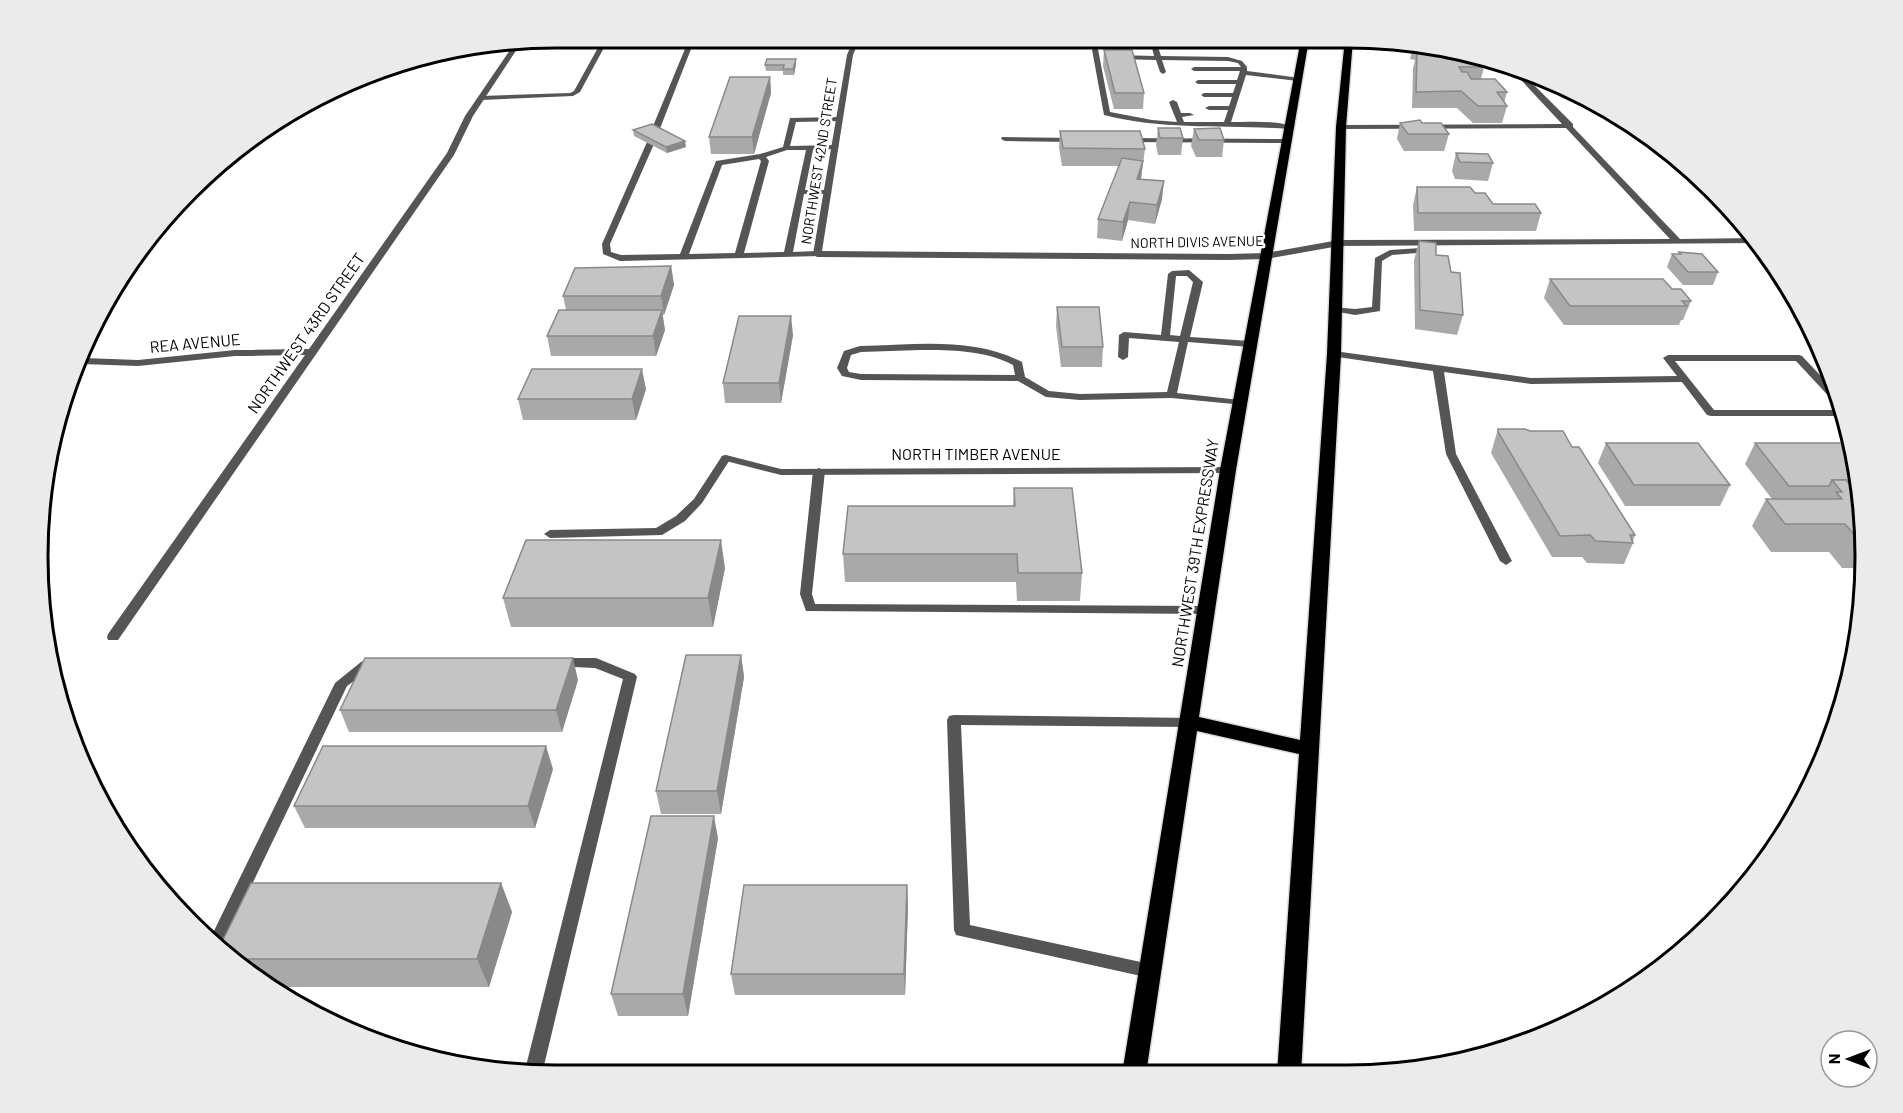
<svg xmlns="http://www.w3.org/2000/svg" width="1903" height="1113" viewBox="0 0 1903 1113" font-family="Barlow,sans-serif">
<rect width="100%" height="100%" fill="#fff"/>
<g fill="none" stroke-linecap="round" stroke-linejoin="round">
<g stroke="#dbdbdb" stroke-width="3">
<path id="trunk" d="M1301 39H1309L1236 470 1199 717 1300 740 1327 354 1336 127 1345 39H1353L1346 127 1341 354 1301 1074H1277L1299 754 1197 731 1146 1074H1122L1220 470Z"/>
</g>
<g fill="#555" fill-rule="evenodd">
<path d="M1232 38H1238L1240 45H1236Z"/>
<path d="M603 42 606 44 580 92 573 96 482 100 478 98 482 96 570 93 574 91 600 44Z"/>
<path d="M690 42 693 44 659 131 652 133 651 131 687 44Z"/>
<path d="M1094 42 1097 44 1110 112 1152 120 1177 122 1169 102 1173 100 1177 102 1181 113H1190L1194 115 1182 117 1184 122H1224L1228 110H1209L1205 108 1209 106H1229L1232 97H1204L1201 95 1204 93H1233L1236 84H1198L1195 82 1198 80H1237L1240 71H1194L1191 69 1194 67H1241L1238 63 1228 61 1162 60 1166 72 1163 74 1160 72 1156 60 1117 59 1114 57 1117 55 1154 56 1151 44 1154 42 1157 44 1161 56 1228 57 1242 61 1247 67V71L1300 78 1301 79 1298 81 1246 75 1231 122C1248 122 1279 120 1293 127L1289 129C1227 124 1165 131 1104 115L1091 44Z"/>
<path d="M839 117H842V121L796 122 790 146 835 145 839 147 835 149 813 150 805 190H828L832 192 828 194H804L793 252 817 251 821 254 820 256 620 261 603 254 602 244 647 142 654 144 610 244 611 252 621 255 680 254 716 161 760 154 783 147 790 118ZM787 150H806L784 252 744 253 769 161 766 157ZM759 159 761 161 735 253 689 254 722 165Z"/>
<path d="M1002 137 1075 138 1079 140 1075 142 1005 141 1001 139Z"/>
<path d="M1126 138 1287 139 1291 141 1287 143 1129 142H1126Z"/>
<path d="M1424 241 1428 244 1429 252 1392 255 1382 261 1380 311 1355 315 1333 311V307L1355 309 1372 307 1375 258 1390 250 1421 248 1420 244Z"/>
<path d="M1189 270 1203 282 1190 337 1250 341 1255 344 1250 347 1188 342 1177 393 1240 400 1244 401 1245 403 1244 405 1171 398 1080 400 1046 397 1018 381 861 380 842 376 837 368 844 351 860 346C914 345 972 336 1022 362L1025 377 1049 391 1080 394 1167 392 1179 342 1129 338 1128 357 1123 360 1118 357 1119 335 1124 332 1161 335 1168 274 1172 271ZM1176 276H1187L1193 282 1180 336 1170 335ZM920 350C952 350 984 350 1013 365L1015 375 861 374 849 372 847 368 851 355 861 352Z"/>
<path d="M1334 351 1531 378 1677 376 1663 358 1668 355H1799L1802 356 1836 392 1840 404 1835 403 1796 361H1675L1714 410H1842L1844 416H1711L1707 415 1682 382 1531 384 1444 372 1456 454 1512 561 1506 565 1500 561 1446 454 1433 371 1331 356 1329 354Z"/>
<path d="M726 455 731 458 702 503 685 521 662 535 550 538 544 534 550 530 656 528 676 516 694 499 722 456Z"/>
<path d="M819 468 825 471 812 594 815 604 1207 606 1213 610 1207 614 806 611 800 594 813 471Z"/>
<path d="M558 658H596L635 674 637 677 542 1074H524L623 679 595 668 553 666 551 663 553 660Z"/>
<path d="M366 660 378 662 380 665 378 668 369 670 347 686 222 947 211 937 335 683 361 662Z"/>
<path d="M954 715 1195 718 1197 722 1195 726 1190 727 961 725 970 925 1150 964 1156 966 1158 971 1156 976 1150 978 956 935 954 930 947 720 949 716Z"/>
</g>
<g fill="#555" fill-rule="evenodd">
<path d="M854 38H860L853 55 822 251 1228 254 1266 253 1339 240 1670 239 1566 128 1341 129 1337 127 1341 125 1562 124 1508 66 1507 64 1514 65 1573 124V127L1680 239 1754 238 1757 243 1339 246 1266 259 1228 260 817 257 813 254 847 55Z"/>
<path d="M521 43 473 116 454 155 118 640H108L107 637 108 634 305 355 235 356 138 366 82 364 84 358 138 360 235 350 309 349 447 153 465 116 514 44Z"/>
<path d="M726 455 781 469 1228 467 1234 470 1228 473 781 475 722 460 721 458 722 456Z"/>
</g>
<path fill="#222" fill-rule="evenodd" d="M529 42H1398L1412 45 518 46 515 44Z"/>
<use href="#trunk" fill="#000" fill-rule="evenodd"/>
</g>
<g fill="#a9a9a9">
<path d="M1414 45 1450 52 1448 59 1484 67 1481 79 1507 92 1504 103 1507 106 1502 123H1473L1457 108H1412L1413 68 1415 60 1410 59Z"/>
<path d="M1104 50 1144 93 1143 109H1114L1103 66Z"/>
<path d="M796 59V64L794 75H783V71H766L765 65Z"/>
<path d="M770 77 771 93 754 154H711L709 137Z"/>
<path d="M1400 123 1449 134 1444 151H1404L1397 139Z"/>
<path d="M1158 128 1183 138 1181 155H1158L1156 145Z"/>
<path d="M1194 129 1224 140 1222 157H1196L1191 146Z"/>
<path d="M633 130 686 147 667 153 634 136Z"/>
<path d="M1060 131 1145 149 1141 179 1162 199 1155 224 1128 220 1122 241 1097 238 1098 219 1119 166H1062L1059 148Z"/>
<path d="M1456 153 1493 163 1488 181 1455 179 1452 171Z"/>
<path d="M1417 187 1475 193 1493 204 1541 213 1536 231H1414L1413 205Z"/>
<path d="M1419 241 1436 255 1451 272 1463 315 1457 335 1415 329 1414 260Z"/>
<path d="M1679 252 1718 272 1713 285H1683L1667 267 1672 254H1678Z"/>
<path d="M671 266 674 285 664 315H662L665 330 656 356H551L547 336 566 310 563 296Z"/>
<path d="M1550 279 1672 289 1691 301 1683 320H1681L1679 325H1564L1544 298Z"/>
<path d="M1057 307 1103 347 1102 367H1061L1056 326Z"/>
<path d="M793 335 781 403H725L723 383Z"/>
<path d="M646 389 636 420H523L518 399Z"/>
<path d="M1498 429 1530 431 1572 447 1635 535 1633 541V543L1624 564 1587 563 1582 557H1552L1491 453Z"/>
<path d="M1606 443 1730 485 1720 506H1625L1598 463Z"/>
<path d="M1755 443 1855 455 1865 556 1864 573 1859 568H1842L1829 552H1771L1752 526 1766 499H1772L1745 464Z"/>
<path d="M1014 488 1082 573 1080 601H1017L1016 582H845L843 554 1013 506Z"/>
<path d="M725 568 713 627H511L503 598Z"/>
<path d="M741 655 744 677 721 814H661L656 791Z"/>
<path d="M578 680 562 732H349L340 710Z"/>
<path d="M553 769 535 828H305L294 806Z"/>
<path d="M718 838 688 1016H618L611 994Z"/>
<path d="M501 883 512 912 489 987H267L220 946Z"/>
<path d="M907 885 908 907 905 995H735L731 974Z"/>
</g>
<g fill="#898989">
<path d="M796 59V64L794 75 793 69Z"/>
<path d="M770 77 771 93 754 154 752 137Z"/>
<path d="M685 141 686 147 667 153 666 147Z"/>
<path d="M1143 161 1141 178 1136 197 1137 179Z"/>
<path d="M1164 181 1162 199 1155 224 1157 205Z"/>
<path d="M1130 202 1128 220 1122 241 1123 222Z"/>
<path d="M671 266 674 285 664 315 661 296Z"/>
<path d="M662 310 665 330 656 356 653 336Z"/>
<path d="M791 316 793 335 781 403 779 383Z"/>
<path d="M642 369 646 389 636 420 632 399Z"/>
<path d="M721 540 725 568 713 627 708 598Z"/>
<path d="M741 655 744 677 721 814 717 791Z"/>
<path d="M573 658 578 680 562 732 556 710Z"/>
<path d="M546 746 553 769 535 828 528 806Z"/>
<path d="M714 816 718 838 688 1016 683 994Z"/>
<path d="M501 883 512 912 489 987 477 959Z"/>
<path d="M907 885 908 907 905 995 904 974Z"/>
</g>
<g fill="#c4c4c4" stroke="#898989" stroke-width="1.5">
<path d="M1104 50H1132L1144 93H1115Z"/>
<path d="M1417 53 1444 54 1447 59 1479 61 1484 67H1459L1462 72H1467L1471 79H1495L1507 92H1497L1507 106H1478L1461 91 1416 92Z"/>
<path d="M767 59H796L793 69H783L784 65H765Z"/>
<path d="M730 77H770L752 137H709Z"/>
<path d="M1420 120 1422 123H1441L1449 134H1408L1400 123Z"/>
<path d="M652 124 685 141 666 147 633 130Z"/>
<path d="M1158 128H1180L1183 138H1160Z"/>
<path d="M1220 128 1224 140H1199L1194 129Z"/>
<path d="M1060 131H1140L1145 149 1063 148Z"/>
<path d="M1456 153 1488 154 1493 163 1460 162Z"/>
<path d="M1122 158 1143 161 1137 179 1164 181 1157 205 1130 202 1123 222 1098 219Z"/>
<path d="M1417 187H1470L1475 193H1485L1493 204H1535L1541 213H1418Z"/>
<path d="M1419 241 1436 243V255L1448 256 1451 272 1460 273 1463 315 1420 310Z"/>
<path d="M1679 252 1702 254 1718 272H1688L1672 254H1681Z"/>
<path d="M671 266 661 296H563L575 268Z"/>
<path d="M1550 279H1663L1672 289H1681L1691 301H1682L1687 306H1570Z"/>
<path d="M1057 307H1099L1103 347H1062Z"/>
<path d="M559 310H662L653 336H547Z"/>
<path d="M739 316H791L779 383H723Z"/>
<path d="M532 369H642L632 399H518Z"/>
<path d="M1498 429H1525L1530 431H1563L1572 447H1579L1635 535H1630L1633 543 1596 541 1590 535 1560 536 1498 432Z"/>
<path d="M1606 443H1698L1730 485H1634Z"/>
<path d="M1755 443H1852L1855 455 1858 486H1850L1846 480H1832L1829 486H1789Z"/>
<path d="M1832 480H1846L1860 496 1864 539H1858L1845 524H1785L1766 499H1842L1836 492H1842Z"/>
<path d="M1014 488H1072L1082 573H1018L1017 554H843L848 506H1015Z"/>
<path d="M526 540H721L708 598H503Z"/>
<path d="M686 655H741L717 791H656Z"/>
<path d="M365 658H573L556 710H340Z"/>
<path d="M323 746H546L528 806H294Z"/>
<path d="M651 816H714L683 994H611Z"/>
<path d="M251 883H501L477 959H235L220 946Z"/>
<path d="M744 885H907L904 974H731Z"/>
</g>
<g text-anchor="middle" stroke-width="5" stroke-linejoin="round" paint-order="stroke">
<g font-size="14" fill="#000" stroke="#fff">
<text transform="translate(819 161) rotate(-81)" y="5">NORTHWEST 42ND STREET</text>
<text transform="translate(1197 242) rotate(-1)" y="5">NORTH DIVIS AVENUE</text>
</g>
<g font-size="16" fill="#000" stroke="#fff">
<text transform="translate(306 333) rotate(-55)" y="6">NORTHWEST 43RD STREET</text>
<text transform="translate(195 343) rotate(-5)" y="6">REA AVENUE</text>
<text x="976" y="460">NORTH TIMBER AVENUE</text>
<text transform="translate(1195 553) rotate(-81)" y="6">NORTHWEST 39TH EXPRESSWAY</text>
</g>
</g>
<path d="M0 0H1903V1113H0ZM556 48H1347A508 508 0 0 1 1855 556V557A508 508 0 0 1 1347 1065H556A508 508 0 0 1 48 557V556A508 508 0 0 1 556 48Z" fill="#ebebeb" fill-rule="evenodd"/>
<path fill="none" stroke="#000" stroke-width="3" d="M556 48H1347A508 508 0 0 1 1855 556V557A508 508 0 0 1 1347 1065H556A508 508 0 0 1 48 557V556A508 508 0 0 1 556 48Z"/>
<g transform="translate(1849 1059) rotate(270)"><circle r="28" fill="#ffffff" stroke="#999999" stroke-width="1.5"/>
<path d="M0-4.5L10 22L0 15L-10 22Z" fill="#000000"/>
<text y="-9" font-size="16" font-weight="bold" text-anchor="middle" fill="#000000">N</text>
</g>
</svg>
